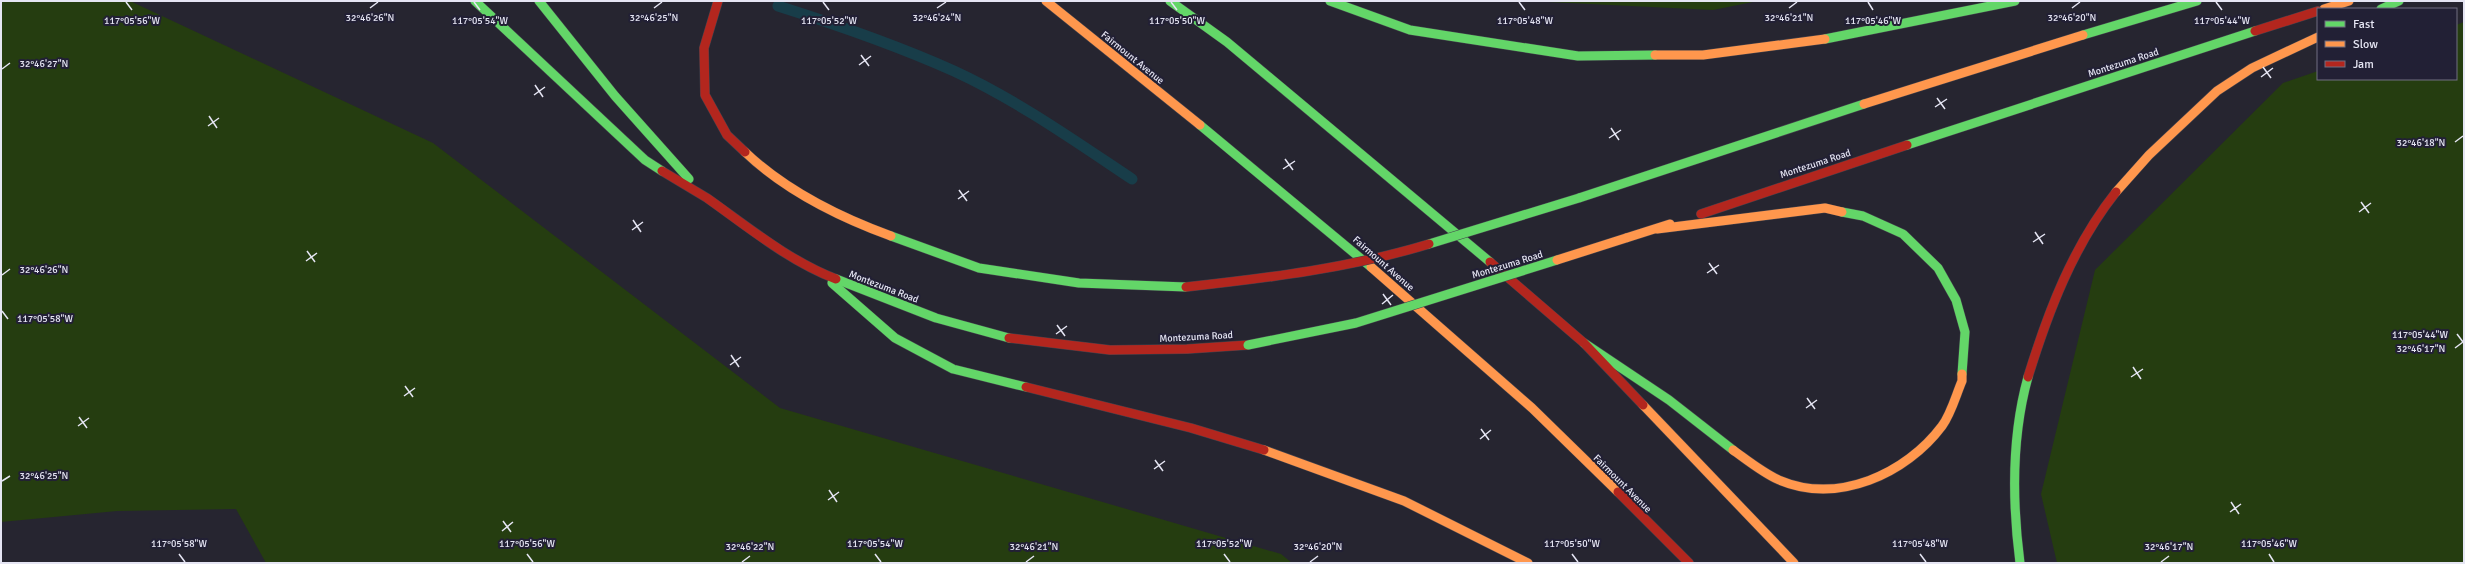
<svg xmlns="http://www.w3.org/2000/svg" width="2465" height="564" viewBox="0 0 2465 564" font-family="Signika,sans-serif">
<rect width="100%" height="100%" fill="#262530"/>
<g fill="#253d10">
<path d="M1 1H130L433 143 780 408 1281 554 1292 563H266L236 509 117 511 1 522Z"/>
<path d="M1528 1H1758L1713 10Z"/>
<path d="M2464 22V563H2057L2041 494 2095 270 2283 83 2318 71V79H2456V25Z"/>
</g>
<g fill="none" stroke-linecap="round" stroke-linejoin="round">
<path stroke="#183d49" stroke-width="11" d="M778 6C838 25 896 45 954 71 1017 100 1075 141 1132 179"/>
<g stroke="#43424c" stroke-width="10">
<g id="fast">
<path d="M475 1 645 160 662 171"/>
<path d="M539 1 615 96 689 179"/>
<path d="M1170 1 1227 42 1490 262"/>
<path d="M1330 1 1410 30 1578 56 1655 55"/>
<path d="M2381 9 2399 1"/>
<path d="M2083 35 2197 1"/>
<path d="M1825 39 2015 1"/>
<path d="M1200 125 1371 267"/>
<path d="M1907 145 2255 31"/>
<path d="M1579 198 1864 104"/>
<path d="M1842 212 1863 216 1903 234 1938 268 1956 300 1965 332 1962 374"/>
<path d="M891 236 979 268 1079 283 1186 287"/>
<path d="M836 279 936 318 1009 338"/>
<path d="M832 283 895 338 953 369 1026 387"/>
<path d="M1584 343 1669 400 1733 450"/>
<path d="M2020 563C2012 501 2011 438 2028 377"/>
</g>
</g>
<g stroke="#43424c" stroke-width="10">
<g id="slow">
<path d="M1046 1 1200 125"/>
<path d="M2324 9 2349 1"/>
<path d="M1655 55H1703L1825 39"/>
<path d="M1864 104 2083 35"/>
<path d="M745 152C785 190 839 217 891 236"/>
<path d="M2116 192 2149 155 2217 91 2252 68 2318 37"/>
<path d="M1657 229 1825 208 1842 212"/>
<path d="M1626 238 1670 224"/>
<path d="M1371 267 1532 408 1618 492"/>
<path d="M1643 405 1794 563"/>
<path d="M1264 450 1404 501 1528 563"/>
<path d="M1733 450C1747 460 1763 473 1779 480 1838 505 1906 474 1942 426 1951 414 1956 395 1962 381V374"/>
</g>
</g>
<g stroke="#43424c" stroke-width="10">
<g id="jam">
<path d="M718 1 704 48 705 95 727 135 745 152"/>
<path d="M2255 31 2318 11"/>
<path d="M662 171C677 180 692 189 707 198 748 227 789 261 836 279"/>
<path d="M1701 214 1907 145"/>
<path d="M1490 262 1584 343 1643 405"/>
<path d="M1009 338 1110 350 1187 349 1248 345"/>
<path d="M2028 377C2048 312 2073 246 2116 192"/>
<path d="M1026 387 1191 428 1264 450"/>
<path d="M1618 492 1689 563"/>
</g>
</g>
<use href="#fast" stroke="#63d668" stroke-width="9"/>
<use href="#slow" stroke="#ff974d" stroke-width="9"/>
<use href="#jam" stroke="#b3261e" stroke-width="9"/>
<g stroke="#43424c" stroke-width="10" stroke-linecap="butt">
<g id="fast-bridge">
<path d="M1429 244 1579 198"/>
<path d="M1248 345 1356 323 1557 260"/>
</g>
</g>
<g stroke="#43424c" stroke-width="10" stroke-linecap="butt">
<path id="slow-bridge" d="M1557 260 1626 238"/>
</g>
<g stroke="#43424c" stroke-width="10" stroke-linecap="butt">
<path id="jam-bridge" d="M1186 287C1268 278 1350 268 1429 244"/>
</g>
<use href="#fast-bridge" stroke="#63d668" stroke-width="9"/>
<use href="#slow-bridge" stroke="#ff974d" stroke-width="9"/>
<use href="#jam-bridge" stroke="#b3261e" stroke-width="9"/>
</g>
<path fill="none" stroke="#e5e5f3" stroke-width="1.5" d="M126 2 132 10M474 2 480 10M823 2 829 10M1171 2 1177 10M1519 2 1525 10M1868 2 1873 10M2216 2 2222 10M370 8 378 2M654 8 662 2M937 8 946 2M1789 8 1797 2M2072 8 2080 2M861 55 869 66M859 65 871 56M2263 67 2271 78M2 69 10 63M2261 77 2273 68M535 85 543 97M534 95 545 87M1937 98 1945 109M1935 107 1947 99M209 116 217 128M208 126 219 118M1611 128 1619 140M1609 138 1621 130M2455 142 2463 136M1285 159 1293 170M1283 169 1295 161M959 190 967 201M958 199 969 191M2361 202 2369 213M2359 212 2371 203M633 220 641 232M632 230 643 222M2035 232 2043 244M2033 242 2045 234M307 251 315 262M306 261 317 253M1709 263 1717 274M1707 273 1719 265M2 275 10 269M1383 294 1391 305M1382 304 1393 295M2 311 8 319M1057 325 1065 336M1056 334 1067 326M2457 334 2463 342M2455 348 2463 342M731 355 739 367M730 365 741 357M2133 367 2141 379M2131 377 2143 369M405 386 413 397M404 396 415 388M1807 398 1815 409M1806 408 1817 400M79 417 87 428M78 426 89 418M1481 429 1489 440M1480 439 1491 430M1155 460 1163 471M1154 469 1165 461M2 481 10 476M829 490 837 502M828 500 839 492M2231 502 2239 514M2230 512 2241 504M503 521 511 532M502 531 513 522M179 554 185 562M527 554 533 562M875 554 881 562M1224 554 1230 562M1572 554 1578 562M1920 554 1926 562M2269 554 2274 562M742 562 750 556M1026 562 1034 556M1310 562 1318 556M2161 562 2169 556"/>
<g text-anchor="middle" stroke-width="4" stroke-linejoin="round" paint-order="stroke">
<g font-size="10" fill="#e5e5f3" stroke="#222035">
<text transform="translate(1133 57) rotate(39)" y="4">Fairmount Avenue</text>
<text transform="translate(2123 62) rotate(-18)" y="4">Montezuma Road</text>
<text transform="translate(1815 163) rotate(-18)" y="4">Montezuma Road</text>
<text transform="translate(1384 263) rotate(41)" y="4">Fairmount Avenue</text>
<text transform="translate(1507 264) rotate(-17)" y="4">Montezuma Road</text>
<text transform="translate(884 286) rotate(21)" y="4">Montezuma Road</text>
<text transform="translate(1196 336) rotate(-3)" y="4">Montezuma Road</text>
<text transform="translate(1623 483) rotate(45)" y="4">Fairmount Avenue</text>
</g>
</g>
<g font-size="10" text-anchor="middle" fill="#e5e5f3" stroke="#222035" stroke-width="4" stroke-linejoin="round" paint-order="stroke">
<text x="370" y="21">32°46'26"N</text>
<text x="654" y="21">32°46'25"N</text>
<text x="937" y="21">32°46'24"N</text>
<text x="1789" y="21">32°46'21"N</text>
<text x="2072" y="21">32°46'20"N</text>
<text x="132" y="24">117°05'56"W</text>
<text x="480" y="24">117°05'54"W</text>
<text x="829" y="24">117°05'52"W</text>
<text x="1177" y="24">117°05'50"W</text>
<text x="1525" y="24">117°05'48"W</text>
<text x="1873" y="24">117°05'46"W</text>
<text x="2222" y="24">117°05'44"W</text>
<text x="44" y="67">32°46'27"N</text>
<text x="2421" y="146">32°46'18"N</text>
<text x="44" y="273">32°46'26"N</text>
<text x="45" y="322">117°05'58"W</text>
<text x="2420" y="338">117°05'44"W</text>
<text x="2421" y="352">32°46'17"N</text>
<text x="44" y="479">32°46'25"N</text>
<text x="179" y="547">117°05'58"W</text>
<text x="527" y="547">117°05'56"W</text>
<text x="875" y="547">117°05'54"W</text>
<text x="1224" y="547">117°05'52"W</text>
<text x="1572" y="547">117°05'50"W</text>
<text x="1920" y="547">117°05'48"W</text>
<text x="2269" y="547">117°05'46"W</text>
<text x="750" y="550">32°46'22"N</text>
<text x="1034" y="550">32°46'21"N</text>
<text x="1318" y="550">32°46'20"N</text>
<text x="2169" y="550">32°46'17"N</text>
</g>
<rect width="2465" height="564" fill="none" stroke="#e5e5f3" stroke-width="4"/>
<rect x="2317" y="8" width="140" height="72" fill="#222035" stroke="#706f81"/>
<rect x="2325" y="21" width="20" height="6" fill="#63d668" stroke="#706f81"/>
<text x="2353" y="28" font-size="12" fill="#e5e5f3">Fast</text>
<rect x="2325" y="41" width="20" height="6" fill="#ff974d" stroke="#706f81"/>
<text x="2353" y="48" font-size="12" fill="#e5e5f3">Slow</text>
<rect x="2325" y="61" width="20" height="6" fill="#b3261e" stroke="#706f81"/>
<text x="2353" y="68" font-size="12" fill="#e5e5f3">Jam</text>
</svg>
